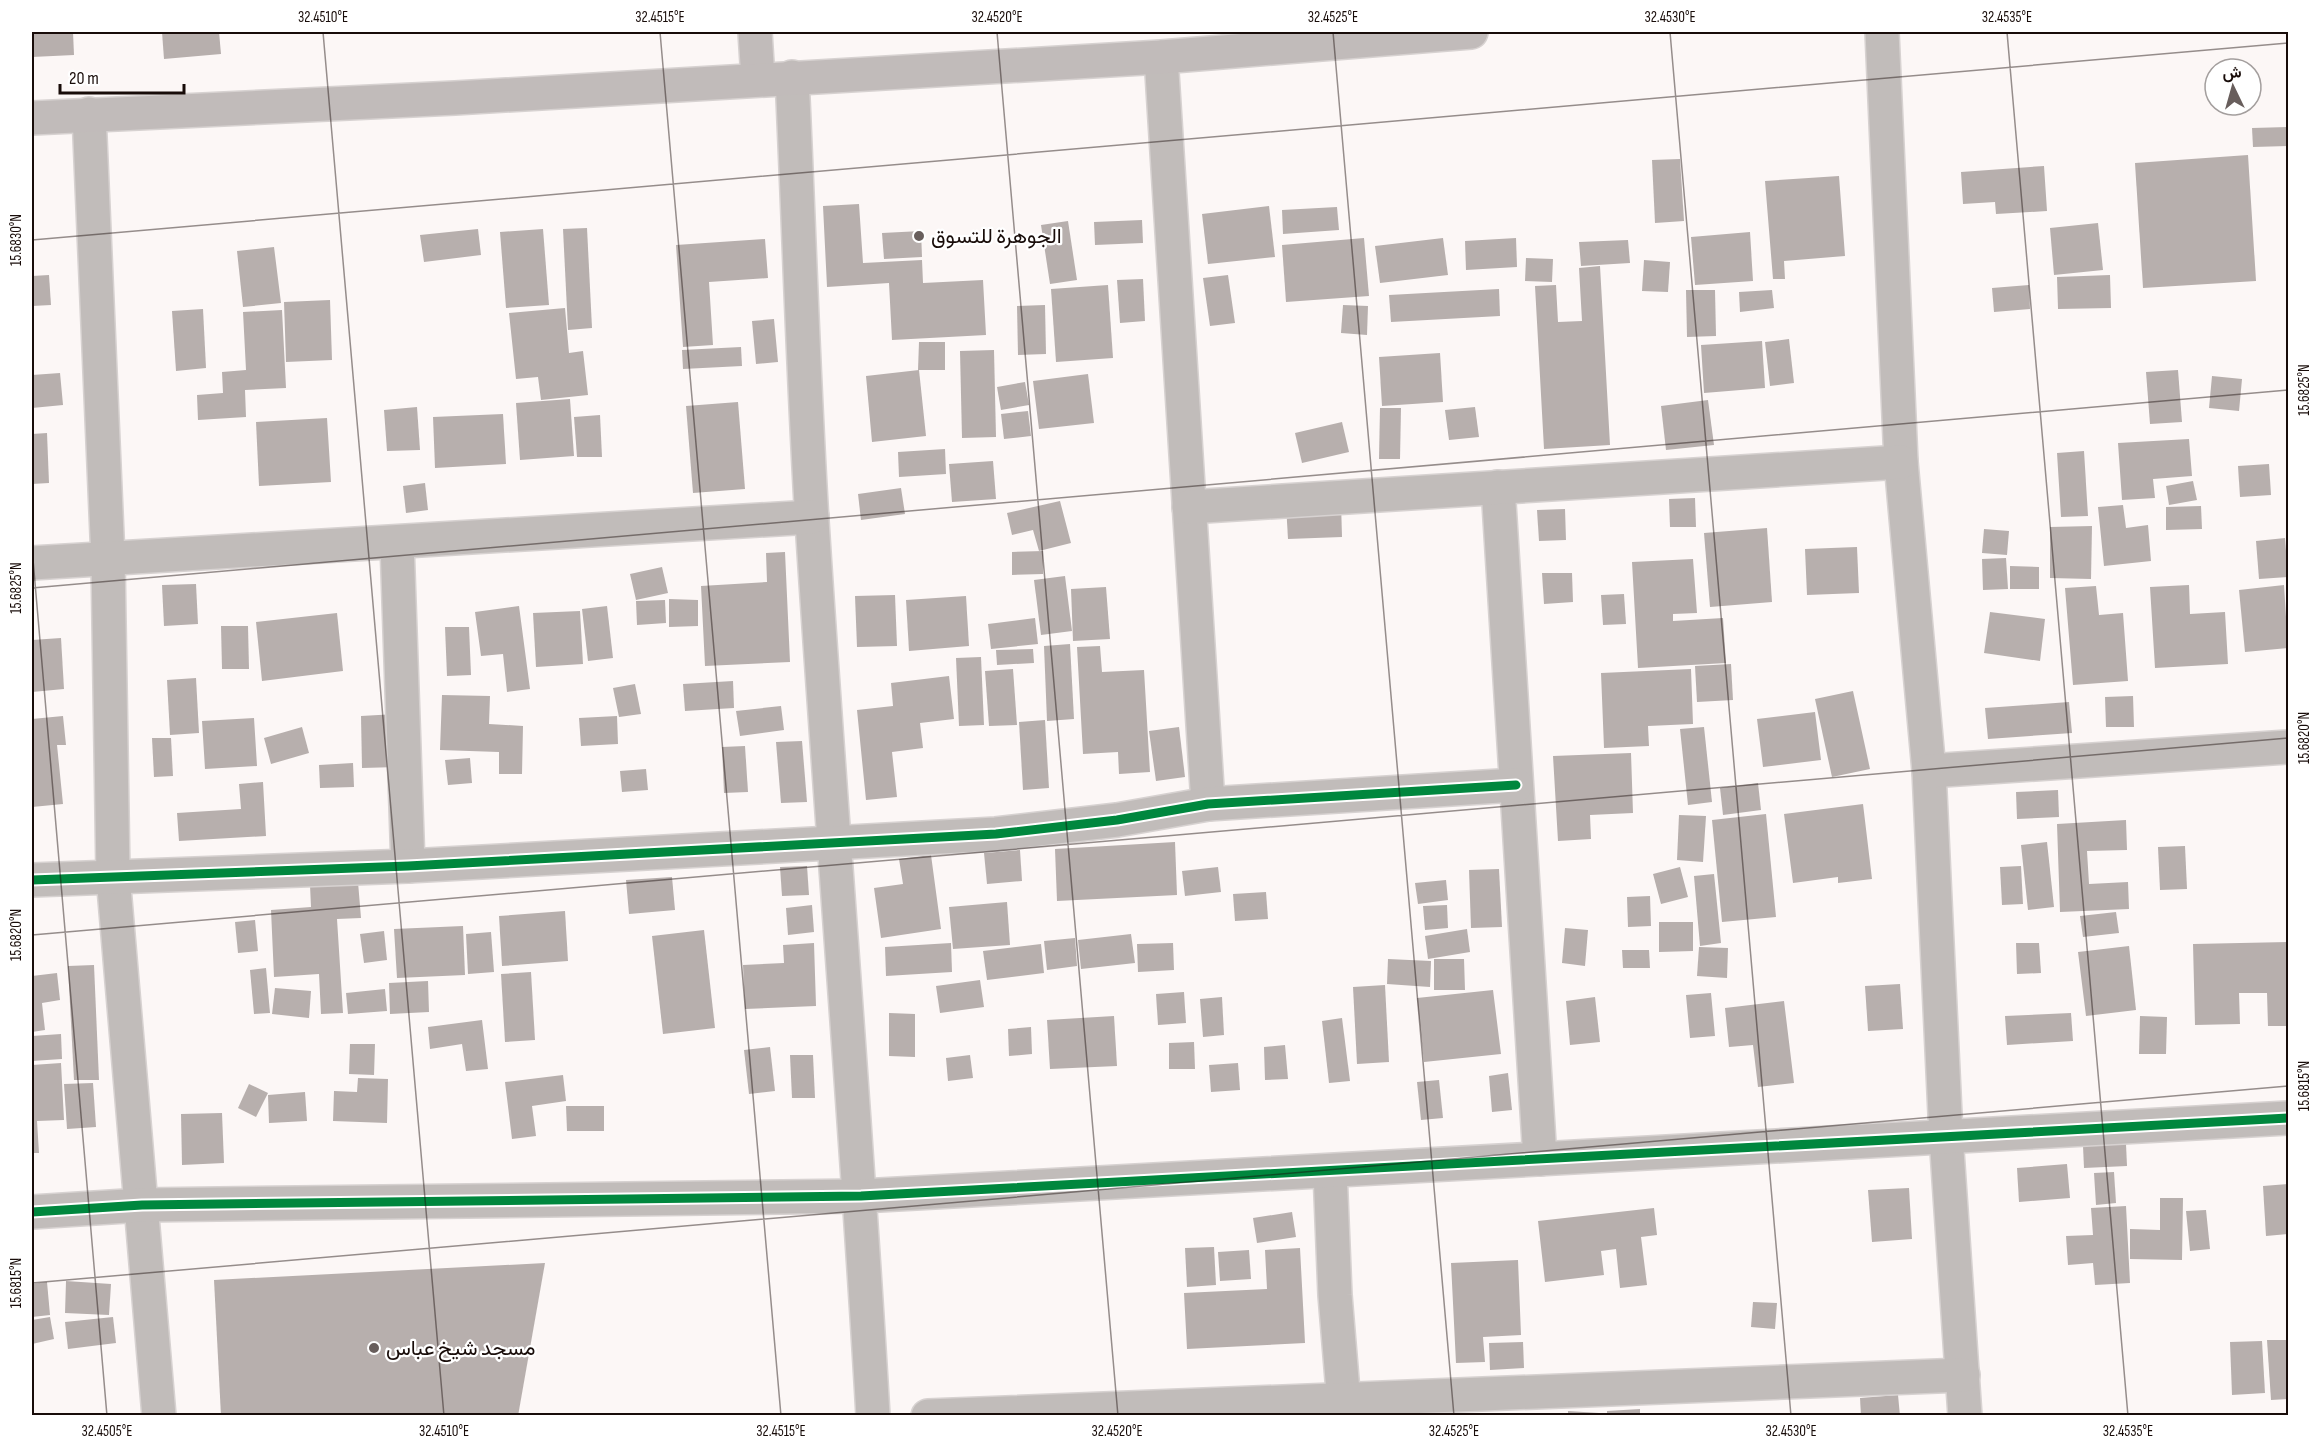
<svg xmlns="http://www.w3.org/2000/svg" width="2320" height="1447" viewBox="0 0 2320 1447" font-family="'Sofia Sans Condensed',Vazirmatn,sans-serif">
<rect width="100%" height="100%" fill="#fcf7f6"/>
<g fill="#b7afad">
<path d="M32 32H73L74 55 32 57Z"/>
<path d="M162 32H219L221 54 164 59Z"/>
<path d="M2288 127V146L2253 147 2252 128Z"/>
<path d="M2248 155 2256 281 2143 288 2135 163Z"/>
<path d="M1680 159 1684 221 1655 223 1652 160Z"/>
<path d="M2044 166 2047 211 1996 214 1995 202 1963 204 1961 172Z"/>
<path d="M1839 176 1845 256 1784 261 1785 279H1773L1765 181Z"/>
<path d="M859 204 863 263 922 260 923 283 983 280 986 335 892 340 889 283 827 287 823 206Z"/>
<path d="M1269 206 1275 257 1208 264 1202 214Z"/>
<path d="M1337 207 1339 230 1283 234 1282 210Z"/>
<path d="M1142 220 1143 243 1095 245 1094 222Z"/>
<path d="M1068 221 1077 280 1050 284 1041 225Z"/>
<path d="M2098 223 2103 270 2054 275 2050 228Z"/>
<path d="M587 228 592 328 568 330 563 229Z"/>
<path d="M478 229 481 255 424 262 420 235Z"/>
<path d="M543 229 549 305 506 308 500 232Z"/>
<path d="M921 231 922 257 884 259 882 233Z"/>
<path d="M1750 232 1753 281 1695 285 1691 237Z"/>
<path d="M1364 238 1369 296 1286 302 1282 245Z"/>
<path d="M1443 238 1448 275 1380 283 1375 246Z"/>
<path d="M1516 238 1517 267 1466 270 1465 241Z"/>
<path d="M765 239 768 278 709 282 713 345 683 347 676 245Z"/>
<path d="M1628 240 1630 263 1581 266 1579 242Z"/>
<path d="M274 247 281 303 243 307 237 251Z"/>
<path d="M1526 258 1553 259 1552 282 1525 281Z"/>
<path d="M1644 260 1670 262 1668 292 1642 291Z"/>
<path d="M1600 266 1610 445 1544 449 1535 286 1556 285 1558 322 1582 321 1579 268Z"/>
<path d="M49 275 51 305 32 306V276Z"/>
<path d="M1228 275 1235 323 1210 326 1203 278Z"/>
<path d="M2110 275 2111 308 2058 309 2057 277Z"/>
<path d="M1143 279 1145 321 1120 323 1117 280Z"/>
<path d="M1108 285 1113 358 1056 362 1051 289Z"/>
<path d="M2029 285 2030 309 1994 312 1992 288Z"/>
<path d="M1499 289 1500 316 1391 322 1389 295Z"/>
<path d="M1686 290H1715L1716 336 1687 337Z"/>
<path d="M1772 290 1774 308 1740 312 1739 292Z"/>
<path d="M330 300 332 360 286 362 284 302Z"/>
<path d="M1045 305 1046 354 1018 355 1017 306Z"/>
<path d="M1343 305 1368 306 1367 335 1341 333Z"/>
<path d="M565 308 569 353 583 351 588 395 541 400 538 377 516 379 509 313Z"/>
<path d="M203 309 206 368 176 371 172 311Z"/>
<path d="M282 310 286 388 245 390 246 417 198 420 197 395 223 393 222 372 246 370 243 312Z"/>
<path d="M774 319 778 362 756 364 752 321Z"/>
<path d="M1789 339 1794 383 1770 386 1765 342Z"/>
<path d="M1762 341 1765 388 1704 393 1701 345Z"/>
<path d="M919 342H945V370H918Z"/>
<path d="M741 347 742 366 683 369 682 350Z"/>
<path d="M994 350 996 437 962 438 960 351Z"/>
<path d="M1440 353 1443 402 1382 406 1379 357Z"/>
<path d="M919 370 926 436 872 442 866 376Z"/>
<path d="M2178 370 2182 422 2150 424 2146 372Z"/>
<path d="M60 373 63 405 32 408V375Z"/>
<path d="M1088 374 1094 423 1039 429 1033 381Z"/>
<path d="M2212 376 2242 379 2239 411 2209 408Z"/>
<path d="M1025 382 1029 405 1001 410 997 387Z"/>
<path d="M570 399 574 456 520 460 516 403Z"/>
<path d="M1708 400 1714 445 1666 450 1661 406Z"/>
<path d="M738 402 745 489 693 493 686 406Z"/>
<path d="M417 407 420 450 387 451 384 410Z"/>
<path d="M1475 407 1479 437 1449 440 1445 410Z"/>
<path d="M1380 408H1401L1400 459H1379Z"/>
<path d="M1028 411 1031 436 1004 439 1001 414Z"/>
<path d="M503 414 506 464 435 468 433 417Z"/>
<path d="M600 415 602 457H577L574 417Z"/>
<path d="M327 418 331 482 259 486 256 422Z"/>
<path d="M1342 422 1349 452 1302 463 1295 433Z"/>
<path d="M47 433 49 483 32 484V434Z"/>
<path d="M2189 439 2192 476 2153 479 2155 498 2122 500 2118 443Z"/>
<path d="M945 449 946 474 899 477 898 452Z"/>
<path d="M2084 451 2088 516 2061 517 2057 453Z"/>
<path d="M993 461 996 499 952 502 949 464Z"/>
<path d="M2269 464 2271 495 2240 497 2238 466Z"/>
<path d="M2193 481 2197 500 2169 505 2166 486Z"/>
<path d="M425 483 428 510 406 513 403 486Z"/>
<path d="M901 488 905 514 861 520 858 494Z"/>
<path d="M1695 498 1696 527H1670L1669 499Z"/>
<path d="M1060 501 1071 543 1039 551 1033 530 1012 535 1007 513Z"/>
<path d="M1341 502 1342 537 1288 539 1286 504Z"/>
<path d="M2123 505 2126 528 2148 525 2151 561 2104 566 2098 507Z"/>
<path d="M2201 506 2202 529 2166 530V507Z"/>
<path d="M1565 509 1566 540 1539 541 1537 510Z"/>
<path d="M2092 526 2091 579 2050 578V527Z"/>
<path d="M1767 528 1772 602 1710 607 1704 533Z"/>
<path d="M1984 529 2009 531 2007 555 1982 553Z"/>
<path d="M2285 538 2288 577 2259 579 2256 541Z"/>
<path d="M1857 547 1859 593 1807 595 1805 549Z"/>
<path d="M1043 551V574L1012 575V552Z"/>
<path d="M785 552 790 662 705 666 701 586 767 582 766 553Z"/>
<path d="M2006 558 2008 589 1983 590 1982 559Z"/>
<path d="M1693 559 1697 613 1673 614V621L1723 618 1726 663 1638 668 1632 562Z"/>
<path d="M2010 566 2039 567V589H2010Z"/>
<path d="M662 567 668 593 636 600 630 574Z"/>
<path d="M1542 573H1572L1573 602 1544 604Z"/>
<path d="M1065 576 1072 631 1041 635 1034 580Z"/>
<path d="M196 584 198 624 164 626 162 585Z"/>
<path d="M2189 585 2190 614 2225 612 2228 664 2155 668 2150 587Z"/>
<path d="M2284 585 2288 648 2245 652 2239 590Z"/>
<path d="M2096 586 2099 615 2123 613 2128 681 2073 685 2065 588Z"/>
<path d="M1106 587 1110 639 1073 641 1071 589Z"/>
<path d="M1624 594 1626 624 1603 625 1601 595Z"/>
<path d="M895 595 897 646 857 647 855 596Z"/>
<path d="M966 596 969 646 909 651 906 600Z"/>
<path d="M669 599 698 600V626L669 627Z"/>
<path d="M665 600 666 623 637 625 636 601Z"/>
<path d="M519 606 530 689 507 692 503 654 481 656 475 612Z"/>
<path d="M607 606 613 658 588 661 582 609Z"/>
<path d="M580 611 583 664 536 667 533 613Z"/>
<path d="M1990 612 2045 619 2040 661 1984 653Z"/>
<path d="M337 613 343 671 262 681 256 622Z"/>
<path d="M1035 618 1038 644 991 649 988 624Z"/>
<path d="M221 626H248L249 669H222Z"/>
<path d="M445 627H469L471 675 447 676Z"/>
<path d="M61 638 64 689 32 692V640Z"/>
<path d="M1070 644 1074 719 1047 721 1044 646Z"/>
<path d="M1100 646 1102 672 1144 670 1150 772 1119 774 1118 752 1083 754 1077 647Z"/>
<path d="M1033 649 1034 663 997 665 996 650Z"/>
<path d="M981 657 984 725 959 726 956 658Z"/>
<path d="M1731 664 1733 700 1697 702 1695 666Z"/>
<path d="M1013 669 1017 725 989 726 985 671Z"/>
<path d="M1691 669 1693 724 1648 726 1649 746 1604 748 1601 673Z"/>
<path d="M949 676 954 719 920 723 923 748 892 752 897 797 866 800 857 710 893 706 891 683Z"/>
<path d="M196 678 199 733 170 735 167 680Z"/>
<path d="M733 681 734 708 685 711 683 684Z"/>
<path d="M635 684 641 714 619 717 613 688Z"/>
<path d="M1853 691 1870 769 1832 777 1815 699Z"/>
<path d="M442 695 490 696 489 724 523 726 522 774H499V752L440 750Z"/>
<path d="M2133 696 2134 727H2106L2105 697Z"/>
<path d="M2069 702 2072 733 1988 739 1985 708Z"/>
<path d="M781 706 784 730 740 736 736 711Z"/>
<path d="M1815 712 1821 760 1763 767 1757 719Z"/>
<path d="M396 714 398 767 362 768 361 716Z"/>
<path d="M63 716 66 745H57L63 804 32 807V719Z"/>
<path d="M617 716 618 744 581 746 579 718Z"/>
<path d="M254 718 257 766 205 769 202 721Z"/>
<path d="M1045 720 1049 788 1023 790 1019 722Z"/>
<path d="M302 727 309 753 271 764 264 738Z"/>
<path d="M1179 727 1185 777 1156 781 1149 731Z"/>
<path d="M1704 727 1712 802 1688 805 1680 729Z"/>
<path d="M152 738H171L173 776 154 777Z"/>
<path d="M802 741 807 802 781 803 776 742Z"/>
<path d="M745 746 748 792 724 793 722 747Z"/>
<path d="M1631 753 1633 813 1590 815 1591 839 1558 841 1553 756Z"/>
<path d="M470 758 472 783 448 785 445 760Z"/>
<path d="M353 763 354 787 320 788 319 765Z"/>
<path d="M646 769 648 790 622 792 620 771Z"/>
<path d="M263 782 266 836 179 841 177 813 241 809 239 784Z"/>
<path d="M1758 783 1761 810 1723 815 1720 788Z"/>
<path d="M2058 790 2059 817 2017 819 2016 792Z"/>
<path d="M1863 804 1872 879 1838 883V877L1793 883 1784 814Z"/>
<path d="M1766 814 1776 917 1722 922 1712 820Z"/>
<path d="M1679 815 1706 816 1703 862 1677 860Z"/>
<path d="M2126 820 2127 850 2087 851 2089 884 2128 882 2129 909 2060 912 2057 824Z"/>
<path d="M1175 842 1177 895 1057 901 1055 849Z"/>
<path d="M2047 842 2054 907 2028 910 2021 845Z"/>
<path d="M2185 846 2187 889 2160 890 2158 847Z"/>
<path d="M1020 850 1022 881 987 884 984 853Z"/>
<path d="M931 855 941 929 881 938 874 888 903 884 899 859Z"/>
<path d="M807 866 809 895 782 896 780 867Z"/>
<path d="M2021 866 2023 904 2002 905 2000 867Z"/>
<path d="M1218 867 1221 892 1185 896 1182 871Z"/>
<path d="M1680 867 1688 897 1661 904 1653 874Z"/>
<path d="M1499 869 1502 927 1471 928 1469 870Z"/>
<path d="M1714 874 1721 943 1700 946 1694 876Z"/>
<path d="M672 877 675 910 629 914 626 880Z"/>
<path d="M1446 880 1448 900 1418 904 1415 883Z"/>
<path d="M358 882 361 918 337 919 343 1013 321 1014 319 974 274 977 271 910 311 907 310 885Z"/>
<path d="M1266 892 1268 919 1235 921 1233 894Z"/>
<path d="M1650 896 1651 926 1628 927 1627 897Z"/>
<path d="M1007 902 1010 945 953 949 949 907Z"/>
<path d="M812 905 814 932 788 935 786 908Z"/>
<path d="M1447 905 1448 928 1425 930 1423 906Z"/>
<path d="M565 911 568 961 502 966 499 916Z"/>
<path d="M2116 912 2119 933 2083 937 2080 916Z"/>
<path d="M255 920 258 951 238 953 235 922Z"/>
<path d="M1659 922H1693V951L1659 952Z"/>
<path d="M463 926 465 975 397 978 394 929Z"/>
<path d="M1565 928 1588 930 1585 966 1562 963Z"/>
<path d="M1467 929 1470 952 1428 959 1425 936Z"/>
<path d="M704 930 715 1028 663 1034 652 936Z"/>
<path d="M384 931 387 960 364 963 360 934Z"/>
<path d="M491 932 494 972 468 974 466 934Z"/>
<path d="M1131 934 1135 963 1081 969 1078 940Z"/>
<path d="M1075 938 1077 966 1047 970 1044 941Z"/>
<path d="M2288 942V1026H2268L2267 993H2239L2240 1024 2195 1025 2193 944Z"/>
<path d="M814 943 816 1006 745 1009 743 965 784 963 783 945Z"/>
<path d="M951 943 952 972 886 976 885 947Z"/>
<path d="M1173 943 1174 970 1138 972 1137 944Z"/>
<path d="M2016 943H2039L2041 973 2017 974Z"/>
<path d="M1041 944 1044 973 987 980 983 951Z"/>
<path d="M2129 946 2136 1010 2086 1016 2078 952Z"/>
<path d="M1699 947 1728 948 1727 978 1697 976Z"/>
<path d="M1622 950H1649L1650 968H1623Z"/>
<path d="M1388 959 1431 961 1430 987 1387 984Z"/>
<path d="M1434 959H1464L1465 990H1434Z"/>
<path d="M94 965 99 1080H74L68 966Z"/>
<path d="M266 968 270 1013 254 1014 250 970Z"/>
<path d="M531 972 535 1040 505 1042 501 974Z"/>
<path d="M57 973 60 1000 42 1003 45 1030 32 1032V976Z"/>
<path d="M980 980 984 1007 940 1013 936 986Z"/>
<path d="M428 981 429 1012 390 1014 389 983Z"/>
<path d="M1900 984 1903 1029 1868 1031 1865 986Z"/>
<path d="M1385 985 1389 1062 1357 1064 1353 987Z"/>
<path d="M275 988 311 991 309 1018 272 1014Z"/>
<path d="M385 989 387 1011 348 1014 346 993Z"/>
<path d="M1493 990 1501 1054 1424 1062 1417 998Z"/>
<path d="M1184 992 1186 1023 1158 1025 1156 994Z"/>
<path d="M1711 993 1715 1036 1690 1038 1686 995Z"/>
<path d="M1222 997 1224 1035 1203 1037 1200 999Z"/>
<path d="M1595 997 1600 1042 1570 1045 1566 1001Z"/>
<path d="M1784 1001 1794 1083 1758 1087 1753 1045 1729 1047 1725 1008Z"/>
<path d="M889 1013 915 1014V1057L889 1056Z"/>
<path d="M2071 1013 2073 1041 2007 1045 2005 1016Z"/>
<path d="M1114 1016 1117 1066 1050 1069 1047 1020Z"/>
<path d="M2140 1016 2167 1017 2166 1054H2139Z"/>
<path d="M1342 1018 1350 1081 1329 1083 1322 1021Z"/>
<path d="M482 1020 488 1069 466 1071 462 1044 430 1049 428 1027Z"/>
<path d="M1031 1027 1032 1054 1009 1056 1008 1029Z"/>
<path d="M61 1034 62 1059 32 1061V1036Z"/>
<path d="M1194 1042 1195 1069H1169V1043Z"/>
<path d="M350 1044H375L374 1075 349 1074Z"/>
<path d="M1285 1045 1288 1079 1265 1080 1264 1047Z"/>
<path d="M770 1047 775 1091 749 1094 744 1050Z"/>
<path d="M790 1055H813L815 1098H792Z"/>
<path d="M970 1055 973 1078 948 1081 946 1058Z"/>
<path d="M61 1063 64 1120 37 1121 39 1153H32V1065Z"/>
<path d="M1238 1063 1240 1090 1211 1092 1209 1065Z"/>
<path d="M1508 1073 1512 1110 1492 1112 1489 1076Z"/>
<path d="M563 1075 566 1101 532 1106 536 1136 512 1139 505 1082Z"/>
<path d="M358 1078 388 1079 387 1123 333 1121 334 1091 357 1092Z"/>
<path d="M1439 1080 1443 1118 1421 1120 1417 1082Z"/>
<path d="M93 1083 96 1127 67 1129 64 1084Z"/>
<path d="M249 1084 268 1093 256 1117 238 1108Z"/>
<path d="M305 1092 307 1121 269 1123 268 1095Z"/>
<path d="M566 1106H604V1131H567Z"/>
<path d="M222 1113 224 1163 182 1165 181 1114Z"/>
<path d="M2126 1144 2127 1166 2084 1168 2083 1146Z"/>
<path d="M2067 1164 2070 1198 2019 1202 2017 1168Z"/>
<path d="M2114 1172 2116 1203 2096 1205 2094 1173Z"/>
<path d="M2288 1184V1234L2266 1236 2263 1186Z"/>
<path d="M1909 1188 1912 1239 1872 1242 1868 1190Z"/>
<path d="M2160 1198H2183L2182 1260 2130 1259V1229L2160 1230Z"/>
<path d="M2126 1206 2130 1283 2095 1285 2093 1263 2068 1265 2066 1236 2093 1235 2091 1208Z"/>
<path d="M1654 1208 1657 1235 1641 1237 1647 1285 1620 1288 1616 1249 1601 1251 1604 1275 1545 1282 1538 1221Z"/>
<path d="M2206 1210 2210 1249 2190 1251 2186 1211Z"/>
<path d="M1292 1212 1296 1237 1257 1243 1253 1218Z"/>
<path d="M1214 1247 1216 1285 1187 1287 1185 1248Z"/>
<path d="M1300 1248 1305 1343 1187 1349 1184 1293 1267 1289 1265 1250Z"/>
<path d="M1249 1250 1251 1279 1220 1281 1218 1252Z"/>
<path d="M1518 1260 1521 1335 1483 1337 1485 1362 1456 1363 1451 1263Z"/>
<path d="M545 1263 518 1416H221L214 1280Z"/>
<path d="M66 1281 111 1284 109 1315 65 1313Z"/>
<path d="M47 1282 50 1315 32 1317V1284Z"/>
<path d="M1753 1302 1777 1303 1775 1329 1751 1327Z"/>
<path d="M50 1317 54 1339 32 1344V1320Z"/>
<path d="M113 1317 116 1343 68 1349 65 1322Z"/>
<path d="M2267 1340H2288V1399L2271 1400Z"/>
<path d="M2262 1341 2265 1393 2232 1395 2230 1342Z"/>
<path d="M1523 1342 1524 1368 1490 1370 1489 1343Z"/>
<path d="M1898 1395 1900 1416H1861L1860 1398Z"/>
<path d="M1640 1409V1416H1607V1411Z"/>
<path d="M1568 1411 1599 1413V1416H1568Z"/>
</g>
<g fill="none" stroke-linecap="round" stroke-linejoin="round">
<g stroke="#d7d2d1" stroke-width="36">
<g id="street">
<path d="M1882 32 1901 462 1929 771 1946 1136 1965 1416"/>
<path d="M1161 57 1208 804"/>
<path d="M792 77C799 225 803 373 812 521 831 820 856 1117 873 1416"/>
<path d="M89 114 108 559 113 876 159 1416"/>
<path d="M1498 487 1540 1159"/>
<path d="M1189 507 1901 462"/>
<path d="M397 543 408 866"/>
<path d="M32 563 812 517"/>
<path d="M1929 771 2288 747"/>
<path d="M32 880 408 866 996 834 1117 820 1208 804 1516 785"/>
<path d="M1330 1171 1335 1295 1345 1416"/>
<path d="M32 1212 142 1205 861 1196 2288 1118"/>
<path d="M928 1416 1963 1375"/>
</g>
</g>
<g stroke="#d7d2d1" stroke-width="36">
<g id="secondary">
<path d="M755 32 758 79"/>
<path d="M32 118 455 98 1161 57 1471 32"/>
</g>
</g>
<use href="#street" stroke="#c1bcba" stroke-width="33"/>
<use href="#secondary" stroke="#c1bbba" stroke-width="33"/>
<g stroke="#fff" stroke-width="13">
<g id="cycleway">
<path d="M32 880 408 866 996 834 1117 820 1208 804 1516 785"/>
<path d="M32 1212 142 1205 861 1196 2288 1118"/>
</g>
</g>
<use href="#cycleway" stroke="#00873e" stroke-width="9"/>
</g>
<path fill="none" stroke="#180c09" stroke-width="1.5" stroke-opacity="0.45" d="M323 32 444 1416M660 32 781 1416M997 32 1118 1416M1333 32 1454 1416M1670 32 1791 1416M2007 32 2128 1416M32 240 2288 43M32 548 107 1416M32 588 2288 390M32 935 2288 738M32 1283 2288 1086"/>
<g fill="#685e5c" stroke="#fff" stroke-width="2">
<circle cx="919" cy="236" r="6"/>
<circle cx="374" cy="1348" r="6"/>
</g>
<g text-anchor="middle" stroke-width="4.5" stroke-linejoin="round" paint-order="stroke">
<g font-size="21" fill="#180c09" stroke="#fff" text-anchor="start">
<text x="931" y="243">الجوهرة للتسوق</text>
<text x="386" y="1355">مسجد شيخ عباس</text>
</g>
</g>
<rect width="2320" height="1447" fill="none" stroke="#ffffff" stroke-width="66"/>
<g transform="translate(2233 87) rotate(355)"><circle r="28" fill="#ffffff" stroke="#a39e9d" stroke-width="1.5"/>
<path d="M0-4.5L10 22L0 15L-10 22Z" fill="#685e5c"/>
<text y="-9" font-size="16" font-weight="bold" text-anchor="middle" fill="#180c09">ش</text>
</g>
<path d="M60 84v9h124v-9" fill="none" stroke="#180c09" stroke-width="3"/>
<text x="69" y="84" font-size="18" fill="#180c09" stroke="#ffffff" stroke-width="4.5" paint-order="stroke">20 m</text>
<rect x="33" y="33" width="2254" height="1381" fill="none" stroke="#180c09" stroke-width="2"/>
<g font-size="15" text-anchor="middle" fill="#180c09">
<text x="323" y="22">32.4510°E</text>
<text x="660" y="22">32.4515°E</text>
<text x="997" y="22">32.4520°E</text>
<text x="1333" y="22">32.4525°E</text>
<text x="1670" y="22">32.4530°E</text>
<text x="2007" y="22">32.4535°E</text>
<text transform="translate(16 240) rotate(-90)" y="5">15.6830°N</text>
<text transform="translate(2304 390) rotate(-90)" y="5">15.6825°N</text>
<text transform="translate(16 588) rotate(-90)" y="5">15.6825°N</text>
<text transform="translate(2304 738) rotate(-90)" y="5">15.6820°N</text>
<text transform="translate(16 935) rotate(-90)" y="5">15.6820°N</text>
<text transform="translate(2304 1086) rotate(-90)" y="5">15.6815°N</text>
<text transform="translate(16 1283) rotate(-90)" y="5">15.6815°N</text>
<text x="107" y="1436">32.4505°E</text>
<text x="444" y="1436">32.4510°E</text>
<text x="781" y="1436">32.4515°E</text>
<text x="1117" y="1436">32.4520°E</text>
<text x="1454" y="1436">32.4525°E</text>
<text x="1791" y="1436">32.4530°E</text>
<text x="2128" y="1436">32.4535°E</text>
</g>
</svg>
